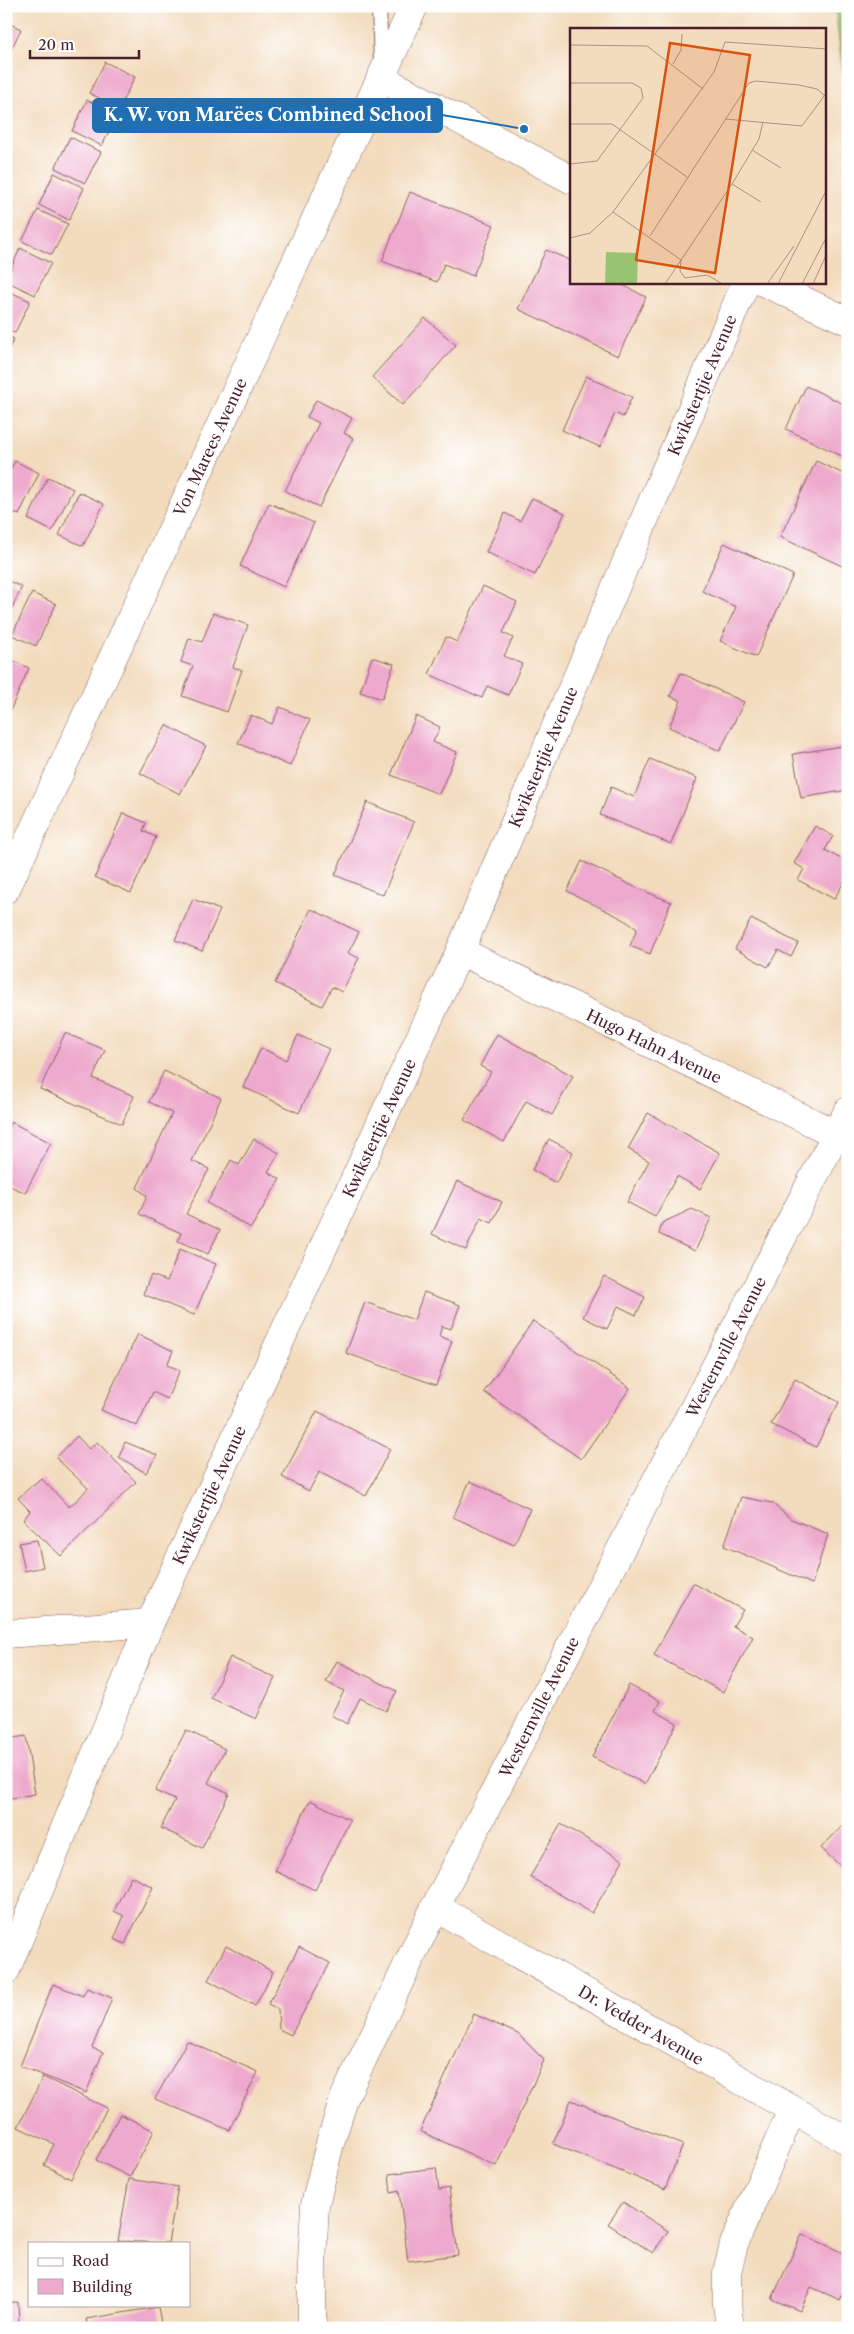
<svg xmlns="http://www.w3.org/2000/svg" width="854" height="2334" viewBox="0 0 854 2334" font-family="'Libre Caslon Text',serif">
<rect width="100%" height="100%" fill="#fff"/>
<filter id="ink" filterUnits="userSpaceOnUse"><feTurbulence type="fractalNoise" baseFrequency=".02" numOctaves="2"/><feDisplacementMap in="SourceGraphic" scale="10" xChannelSelector="R" yChannelSelector="G"/><feConvolveMatrix kernelMatrix="1 2 1 2 8 2 1 2 1" color-interpolation-filters="sRGB"/></filter>
<filter id="wash" filterUnits="userSpaceOnUse"><feTurbulence type="fractalNoise" baseFrequency=".0096" numOctaves="4" result="noise"/><feDisplacementMap in="SourceGraphic" scale="20" xChannelSelector="R" yChannelSelector="G"/><feGaussianBlur stdDeviation="1.12" result="paint"/><feColorMatrix in="noise" values="0 0 0 0 0 0 0 0 0 0 0 0 0 0 0 0 0 1.4 0 .05"/><feComposite in="paint" operator="in"/></filter>
<g filter="url(#wash)">
<rect width="100%" height="100%" fill="#f3dbbd"/>
<path fill="#98c371" stroke="#71714e" d="M835 6H848V73L843 74Z"/>
<g id="blocks">
<g fill="#eeaace">
<path d="M6 22 21 29 6 60Z"/>
<path d="M105 62 135 77 119 108 89 93Z"/>
<path d="M87 100 117 115 102 146 72 131Z"/>
<path d="M70 137 101 152 85 183 55 168Z"/>
<path d="M54 173 84 188 69 220 39 205Z"/>
<path d="M410 192 494 225 473 276 444 264 437 282 382 261Z"/>
<path d="M38 210 68 224 52 255 22 241Z"/>
<path d="M20 248 51 263 35 295 6 281Z"/>
<path d="M546 250 572 261V282H617L646 297 618 356 518 309Z"/>
<path d="M6 290 30 301 15 333 6 329Z"/>
<path d="M425 318 456 345 403 405 372 377Z"/>
<path d="M6 335 14 339 6 354Z"/>
<path d="M586 376 632 397 623 417 615 413 600 447 562 430Z"/>
<path d="M806 386 848 406V454L846 458 786 429Z"/>
<path d="M316 400 352 418 344 433 353 438 319 507 285 491 319 423 307 417Z"/>
<path d="M15 461 39 473 19 515 6 509V479Z"/>
<path d="M816 461 848 476V560L844 567 780 537Z"/>
<path d="M48 477 73 489 52 531 28 519Z"/>
<path d="M79 492 104 504 83 546 59 535Z"/>
<path d="M532 498 565 513 535 575 486 552 505 513 520 521Z"/>
<path d="M269 503 314 523 284 587 240 566Z"/>
<path d="M724 543 793 575 756 657 720 641 736 607 702 591Z"/>
<path d="M6 580 22 587 6 620Z"/>
<path d="M483 586 517 602 503 633 513 638 504 656 522 664 508 695 487 686 482 698 429 674 446 637 457 642Z"/>
<path d="M32 593 56 604 36 646 12 635Z"/>
<path d="M213 613 248 625 233 667 242 670 227 712 182 696 193 666 181 662 189 638 202 642Z"/>
<path d="M6 657 29 668 10 711 6 710Z"/>
<path d="M372 657 394 664 382 699 360 692Z"/>
<path d="M681 673 744 702 720 751 669 727 681 701 670 696Z"/>
<path d="M280 707 310 720 290 766 238 743 251 715 272 724Z"/>
<path d="M416 716 440 727 433 742 457 752 439 794 391 775Z"/>
<path d="M166 725 206 746 180 794 140 773Z"/>
<path d="M848 745V790L801 798 793 754Z"/>
<path d="M650 759 697 778 671 844 600 815 611 787 634 797Z"/>
<path d="M367 802 414 822 383 895 335 875Z"/>
<path d="M123 813 146 823 143 831 156 837 131 893 95 877Z"/>
<path d="M815 826 833 836 825 850 848 863V875L834 899 798 880 804 869 794 863Z"/>
<path d="M582 861 639 889 671 902 650 954 630 946 637 929 623 919 567 891Z"/>
<path d="M193 899 220 910 202 951 175 940Z"/>
<path d="M311 909 359 932 348 953 359 958 342 992 332 987 322 1006 275 983Z"/>
<path d="M751 919 798 943 791 957 778 950 768 967 735 949Z"/>
<path d="M65 1033 105 1050 93 1078 134 1096 122 1124 40 1089Z"/>
<path d="M497 1034 573 1076 552 1115 526 1101 504 1142 464 1120 491 1072 480 1066Z"/>
<path d="M298 1035 329 1049 299 1113 243 1087 261 1048 286 1060Z"/>
<path d="M164 1071 221 1098 192 1161 209 1169 186 1214 220 1230 208 1254 178 1241 181 1233 139 1214 147 1196 137 1188 172 1113 149 1102Z"/>
<path d="M648 1113 720 1153 700 1189 677 1176 655 1217 627 1202 649 1161 628 1149Z"/>
<path d="M11 1122 51 1143 25 1193 6 1184V1132Z"/>
<path d="M254 1139 279 1153 268 1172 280 1179 251 1228 207 1203 231 1160 239 1165Z"/>
<path d="M549 1139 573 1152 556 1183 532 1170Z"/>
<path d="M457 1181 502 1202 492 1223 481 1218 466 1250 432 1234Z"/>
<path d="M692 1209 711 1218 695 1251 659 1234 662 1223Z"/>
<path d="M180 1249 216 1264 194 1315 143 1294 151 1275 167 1281Z"/>
<path d="M604 1276 645 1297 636 1315 618 1306 607 1329 583 1317Z"/>
<path d="M424 1292 460 1305 451 1329 442 1326 439 1336 452 1341 436 1385 346 1353 365 1302 414 1320Z"/>
<path d="M533 1321 630 1388 581 1459 484 1392Z"/>
<path d="M138 1334 173 1351 167 1365 180 1370 167 1399 153 1392 137 1426 101 1410Z"/>
<path d="M795 1379 839 1402 816 1447 771 1424Z"/>
<path d="M317 1411 390 1449 366 1496 319 1472 309 1491 282 1477Z"/>
<path d="M77 1436 89 1449 97 1442 136 1482 61 1556 23 1520 30 1511 18 1498 41 1478 69 1507 80 1497 88 1488 56 1458Z"/>
<path d="M125 1442 157 1455 146 1473 119 1457Z"/>
<path d="M470 1481 530 1509 514 1545 453 1517Z"/>
<path d="M741 1497 772 1503 791 1519 828 1534 812 1584 724 1546Z"/>
<path d="M37 1540 43 1567 25 1571 19 1543Z"/>
<path d="M693 1583 743 1610 733 1626 753 1637 723 1692 654 1655Z"/>
<path d="M230 1657 275 1678 256 1719 211 1698Z"/>
<path d="M337 1661 397 1691 386 1711 360 1698 347 1724 331 1715 344 1691 326 1682Z"/>
<path d="M629 1685 660 1701 655 1711 677 1723 645 1784 592 1757Z"/>
<path d="M186 1730 225 1749 208 1783 229 1793 202 1848 161 1828 175 1800 155 1791Z"/>
<path d="M26 1736 35 1794 6 1799V1739Z"/>
<path d="M310 1800 350 1820 315 1890 275 1871Z"/>
<path d="M848 1820V1873L821 1848Z"/>
<path d="M561 1824 623 1860 592 1913 530 1877Z"/>
<path d="M131 1876 153 1887 125 1944 114 1939 124 1916 114 1911Z"/>
<path d="M226 1946 273 1972 255 2006 208 1980Z"/>
<path d="M299 1947 330 1963 291 2035 279 2029 278 2009 268 2004Z"/>
<path d="M53 1984 83 1996 87 1988 112 1998 92 2048 103 2052 86 2093 20 2066Z"/>
<path d="M474 2014 518 2034 544 2060 496 2166 420 2131Z"/>
<path d="M187 2041 258 2072 229 2130 155 2099Z"/>
<path d="M43 2077 107 2108 71 2179 44 2165 54 2144 18 2127Z"/>
<path d="M571 2100 683 2145 665 2189 553 2144Z"/>
<path d="M120 2114 154 2131 130 2177 96 2160Z"/>
<path d="M436 2168 439 2190 449 2188 458 2255 408 2261 399 2191 391 2193 389 2174Z"/>
<path d="M129 2179 178 2187 168 2243 118 2241Z"/>
<path d="M623 2202 668 2231 653 2253 608 2224Z"/>
<path d="M802 2234 848 2255V2289L845 2288 840 2300 811 2287 800 2311 772 2299Z"/>
<path d="M18 2302 19 2323 36 2321 37 2328H6V2303Z"/>
<path d="M158 2307 161 2323 147 2325 148 2328H88L86 2319Z"/>
</g>
</g>
</g>
<g filter="url(#ink)">
<use href="#blocks" fill-opacity="0" stroke="#85615e" stroke-width="1"/>
<g fill="none" stroke-linecap="round" stroke-linejoin="round">
<g stroke="#85615e" stroke-width="16">
<path id="lane" d="M379 6 381 65"/>
</g>
<g stroke="#85615e" stroke-width="29">
<g id="street">
<path d="M381 78 572 180"/>
<path d="M763 282 848 321"/>
<path d="M6 889 414 6"/>
<path d="M460 951 848 1140"/>
<path d="M6 1634 150 1623"/>
<path d="M435 1907 848 2141"/>
<path d="M6 1970 150 1623 460 951 746 282"/>
<path d="M312 2328V2263L315 2205 330 2143 345 2096 435 1907 848 1111"/>
<path d="M730 2328 727 2304V2272L734 2244 792 2110"/>
</g>
</g>
<use href="#lane" stroke="#fff" stroke-width="14"/>
<use href="#street" stroke="#fff" stroke-width="28"/>
</g>
</g>
<g text-anchor="middle" stroke-width="4" stroke-linejoin="round" paint-order="stroke">
<g font-size="16" fill="#4a1f2b" stroke="#fff">
<text transform="translate(702 385) rotate(-67)" y="6">Kwikstertjie Avenue</text>
<text transform="translate(210 447) rotate(-65)" y="6">Von Marees Avenue</text>
<text transform="translate(543 757) rotate(-67)" y="6">Kwikstertjie Avenue</text>
<text transform="translate(654 1046) rotate(26)" y="6">Hugo Hahn Avenue</text>
<text transform="translate(379 1128) rotate(-65)" y="6">Kwikstertjie Avenue</text>
<text transform="translate(726 1347) rotate(-63)" y="6">Westernville Avenue</text>
<text transform="translate(209 1495) rotate(-65)" y="6">Kwikstertjie Avenue</text>
<text transform="translate(539 1707) rotate(-63)" y="6">Westernville Avenue</text>
<text transform="translate(641 2025) rotate(30)" y="6">Dr. Vedder Avenue</text>
</g>
</g>
<g transform="translate(570 28)">
<rect width="256" height="256" fill="#f3dbbd"/>
<path d="M36 224 68 225 67 256H35Z" fill="#98c371"/>
<path fill="none" stroke="#af9083" stroke-width="1" d="M0 17 77 18 133 61M103 36 111 22 112 6M0 55H62L71 60 73 70 27 133 0 136M155 91 232 98 257 64M0 96H42L117 149M182 122 211 140M162 156 191 174M43 184 111 232M80 208 179 55 186 53 229 57 247 61 254 67M0 210 20 205 43 184 144 44 155 14 257 21M111 232 110 243 115 250 137 247 151 255M95 256 162 156 189 111 193 94M197 256 224 218M208 256 257 161M232 256 257 208M243 256 257 225"/>
<path fill="#d8530f" fill-opacity="0.15" stroke="#d8530f" stroke-width="2.5" d="M100 15 180 27 145 245 66 232Z"/>
<rect width="256" height="256" fill="none" stroke="#4a1f2b" stroke-width="2.5"/>
</g>
<path fill="none" stroke="#1f6fb2" stroke-width="2" d="M524 129L442 115"/>
<circle fill="#1f6fb2" stroke="#fff" stroke-width="2" cx="524" cy="129" r="5"/>
<rect fill="#1f6fb2" stroke="#1f6fb2" stroke-width="2" x="93" y="99" width="349" height="33" rx="5"/>
<g font-size="18" text-anchor="middle" font-weight="bold" fill="#fff">
<text x="268" y="121">K. W. von Marëes Combined School</text>
</g>
<rect width="854" height="2334" fill="none" stroke="#fff" stroke-width="25"/>
<rect x="28" y="2242" width="162" height="65" fill="#ffffff" stroke="#b7a5aa"/>
<rect x="38" y="2258" width="25" height="8" fill="#ffffff" stroke="#b7a5aa"/>
<text x="72" y="2266" font-size="15" fill="#4a1f2b">Road</text>
<rect x="38" y="2279" width="25" height="15" fill="#eeaace" stroke="#b7a5aa"/>
<text x="72" y="2292" font-size="15" fill="#4a1f2b">Building</text>
<path d="M30 50v8h109v-8" fill="none" stroke="#4a1f2b" stroke-width="2.5"/>
<text x="38" y="50" font-size="15" fill="#4a1f2b" stroke="#ffffff" stroke-width="4" paint-order="stroke">20 m</text>
</svg>
